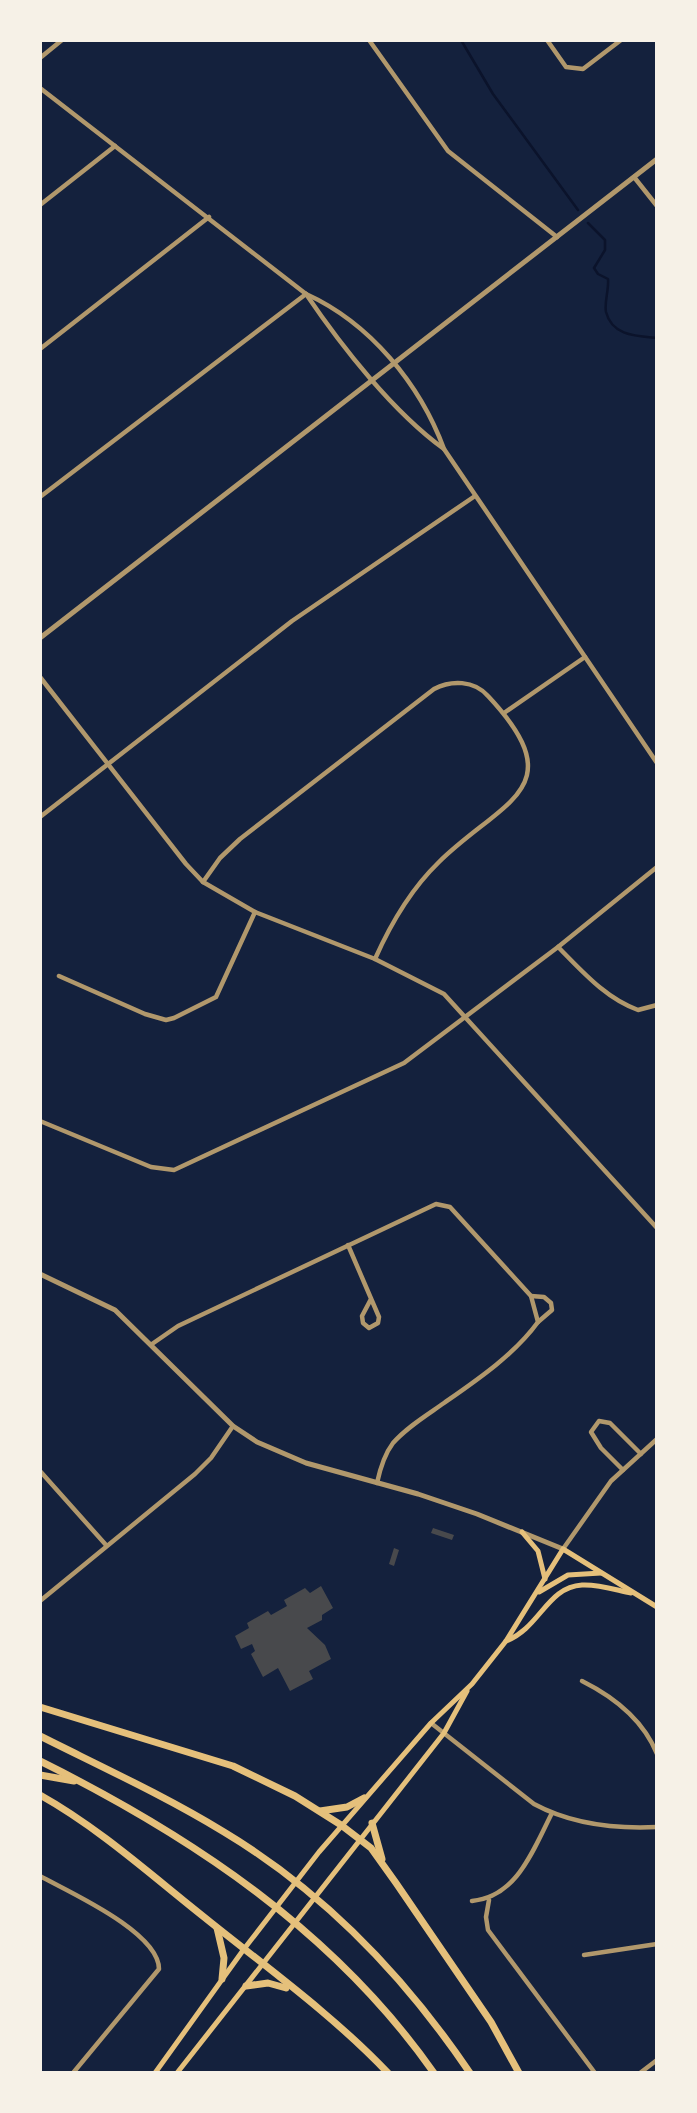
<svg xmlns="http://www.w3.org/2000/svg" width="697" height="2113" viewBox="0 0 697 2113" font-family="'Public Sans',sans-serif">
<rect width="100%" height="100%" fill="#14213d"/>
<g fill="none" stroke-linecap="round" stroke-linejoin="round">
<g stroke="#0b132b" stroke-width="2.5">
<path d="M461 40 493 94 578 210"/>
<path d="M588 223 605 240V250L594 268 598 274 608 279C609 290 604 303 606 312 612 336 637 336 657 338"/>
</g>
</g>
<g fill="#48494c">
<path d="M433 1528 454 1535 452 1540 431 1533Z"/>
<path d="M394 1548 399 1550 394 1566 389 1564Z"/>
<path d="M321 1586 333 1608 322 1615V1620L307 1628 325 1645 331 1659 309 1671 313 1679 290 1691 278 1668 263 1677 251 1654 255 1651 252 1644 241 1649 235 1636 249 1628 247 1623 268 1611 271 1615 287 1606 284 1600 305 1588 310 1593Z"/>
</g>
<g fill="none" stroke-linecap="round" stroke-linejoin="round">
<g stroke="#b1986c" stroke-width="4.5">
<path d="M369 40 448 151 557 237"/>
<path d="M547 40 566 67 583 69 621 40"/>
<path d="M40 58 62 40"/>
<path d="M40 88 306 294C370 323 420 384 444 449L657 763"/>
<path d="M634 177 657 206"/>
<path d="M40 205 115 146"/>
<path d="M306 294C342 347 393 412 444 449"/>
<path d="M40 349 209 217"/>
<path d="M40 497 306 294"/>
<path d="M40 677 186 864 203 882 255 912 375 959 444 994 657 1228"/>
<path d="M504 713 585 657"/>
<path d="M40 817 292 621 475 496"/>
<path d="M203 882 220 858 240 839 434 689C451 680 474 680 488 696 575 789 502 800 439 862 410 890 391 923 375 959"/>
<path d="M558 947C582 971 605 998 638 1010L657 1005"/>
<path d="M59 976 145 1014 166 1020 174 1018 216 997 255 912"/>
<path d="M40 1121 151 1167 174 1170 404 1063 558 947 657 867"/>
<path d="M348 1245 379 1317 378 1323 369 1328 363 1323 362 1316 371 1299"/>
<path d="M531 1296 544 1297 551 1303 552 1310 538 1322"/>
<path d="M152 1344 178 1326 436 1204 450 1207 531 1296 538 1322C514 1355 477 1380 444 1403 427 1415 407 1427 393 1443 384 1455 380 1469 377 1483"/>
<path d="M623 1470 601 1448 591 1432 599 1421 610 1423 641 1454"/>
<path d="M40 1471 106 1545"/>
<path d="M563 1549 611 1481 657 1439"/>
<path d="M40 1601 195 1474 211 1458 233 1426"/>
<path d="M582 1681C614 1697 643 1719 657 1754"/>
<path d="M431 1723 534 1804C571 1824 615 1829 657 1827"/>
<path d="M40 1876C69 1892 159 1932 159 1969L73 2073"/>
<path d="M489 1900 486 1917 488 1930 595 2073"/>
<path d="M472 1901C517 1897 533 1850 552 1813"/>
<path d="M584 1955 657 1944"/>
<path d="M640 2073 657 2060"/>
</g>
<g stroke="#b1986c" stroke-width="5">
<path d="M40 638 657 159"/>
<path d="M40 1274 115 1310 233 1426 257 1442 306 1463 418 1494 477 1514 563 1549"/>
</g>
<g stroke="#e5c07b" stroke-width="5">
<path d="M522 1532 538 1551 545 1579"/>
<path d="M539 1592 568 1575 601 1573"/>
<path d="M506 1641C540 1628 547 1587 582 1585 598 1584 616 1590 631 1593"/>
<path d="M155 2073 244 1949 319 1852 431 1723 472 1684 506 1641 563 1549 657 1607"/>
<path d="M177 2073 444 1733 467 1691"/>
</g>
<g stroke="#e5c07b" stroke-width="7">
<path d="M40 1707 233 1766 295 1796 341 1825 371 1848 396 1883 491 2022 519 2073"/>
<path d="M40 1736C102 1767 165 1796 224 1832 324 1892 405 1977 470 2073"/>
<path d="M40 1761C193 1837 335 1932 434 2073"/>
<path d="M40 1775 74 1781"/>
<path d="M40 1795C99 1828 151 1875 204 1917 266 1967 333 2015 388 2073"/>
<path d="M320 1811 347 1807 364 1798"/>
<path d="M372 1823 382 1859"/>
<path d="M217 1928 224 1958 222 1979"/>
<path d="M246 1986 268 1983 286 1988"/>
</g>
</g>
<rect width="697" height="2113" fill="none" stroke="#f6f1e7" stroke-width="84"/>
</svg>
